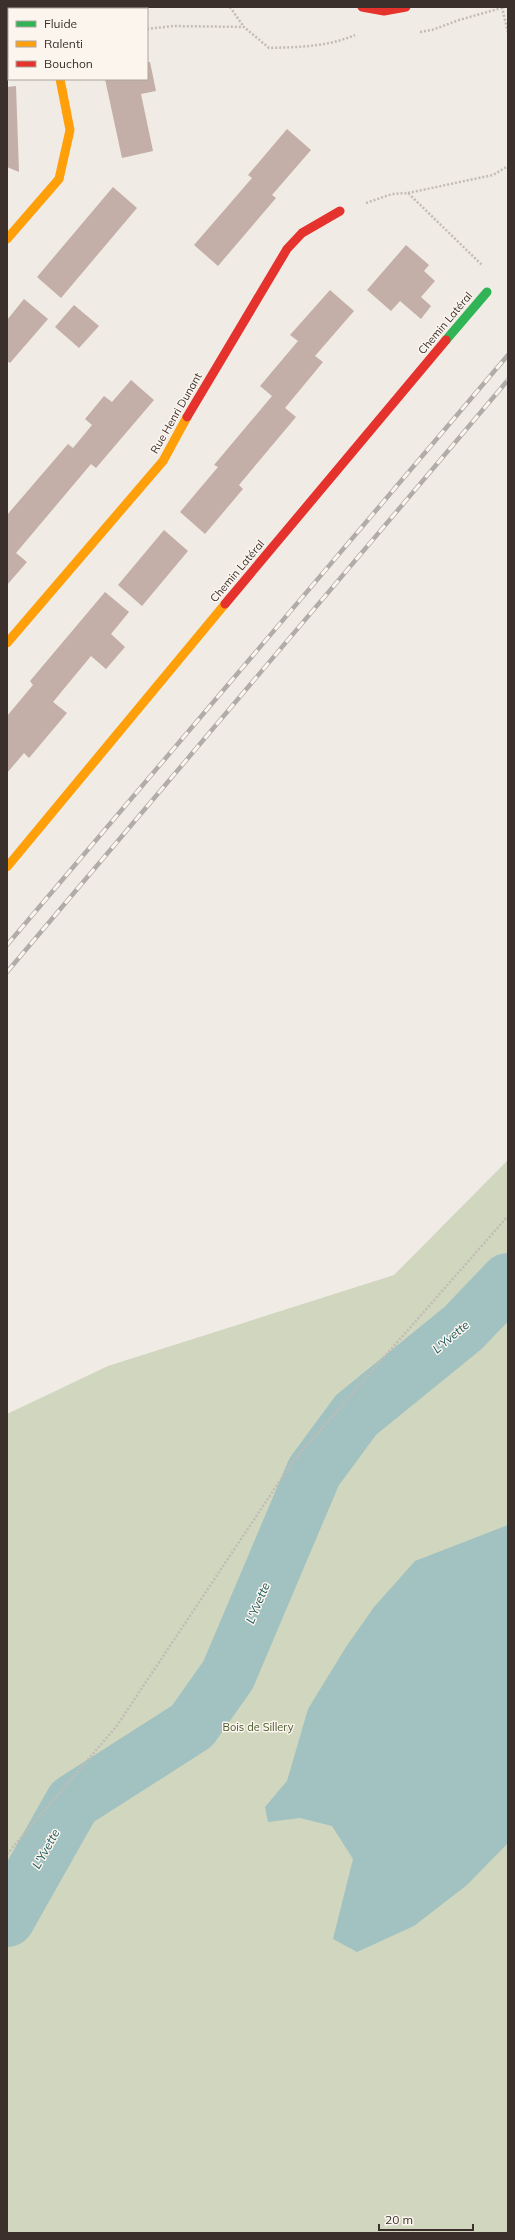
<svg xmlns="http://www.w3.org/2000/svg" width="515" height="2240" viewBox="0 0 515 2240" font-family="Mulish,sans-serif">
<rect width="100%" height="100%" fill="#f0ebe5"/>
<g fill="#d1d6bf">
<path d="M7 7H17L18 9H9V73H7Z"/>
<path d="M508 1160V2233H7V1414L108 1366 394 1275Z"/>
</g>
<path fill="#a1c2c1" d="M508 1525V1843L467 1885 414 1926 357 1952 333 1939 353 1859 332 1826 300 1818 268 1822 265 1807 287 1781 308 1709 346 1647 374 1607 415 1561Z"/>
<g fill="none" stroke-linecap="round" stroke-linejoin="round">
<path stroke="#a1c2c1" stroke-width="56" d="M7 1919 73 1802 192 1726 228 1675 314 1472 356 1415 463 1328 508 1281"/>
</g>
<g fill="#c3afa7">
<path d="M147 62H150L156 91 141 94 153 151 122 158 105 79H147Z"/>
<path d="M16 86 17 115 19 172 7 167V87Z"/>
<path d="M287 129 311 150 272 195 276 198 218 266 194 245 252 178 248 175Z"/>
<path d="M113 187 137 208 61 298 37 277Z"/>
<path d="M406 245 429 265 424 271 435 281 421 297 431 306 421 319 400 301 391 311 367 290Z"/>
<path d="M330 290 354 311 315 356 323 362 285 408 296 417 239 485 243 489 205 534 180 512 218 467 214 465 272 396 260 386 298 341 290 335Z"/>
<path d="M24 299 48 319 10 363 7 361V320Z"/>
<path d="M74 305 99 326 79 348 55 327Z"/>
<path d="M131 380 154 400 96 468 91 464 16 553 27 562 7 585V515L68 444 73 448 92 425 85 419 104 396 112 402Z"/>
<path d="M164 530 188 551 142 606 118 585Z"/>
<path d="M105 592 129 612 111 634 125 647 106 669 91 656 53 702 67 713 29 758 24 753 7 773V716L33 685 30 681Z"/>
</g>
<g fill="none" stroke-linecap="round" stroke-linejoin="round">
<g stroke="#c2bbb6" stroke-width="2.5" stroke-dasharray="2 2" stroke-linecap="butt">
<path d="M97 7 101 9"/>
<path d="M230 7 244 27"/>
<path d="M502 7 508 33"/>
<path d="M147 29 173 26 244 27 269 48C299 47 327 47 355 35"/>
<path d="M420 32 432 30 459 20 505 7"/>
<path d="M7 50H9"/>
<path d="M408 193 493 175 508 166"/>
<path d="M366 203 392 194 408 193 482 265"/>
<path d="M7 1854 116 1727 293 1461 508 1216"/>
</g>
<path stroke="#c9c3be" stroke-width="22" d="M39 7 40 9"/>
<path stroke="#30b455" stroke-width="9" d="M446 340 487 292"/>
<g stroke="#ff9f0a" stroke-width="9">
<path d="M7 239 59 179 70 130 60 79"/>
<path d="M7 643 163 461 187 417"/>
<path d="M7 867 225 604"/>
</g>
<g stroke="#e5322d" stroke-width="9">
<path d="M362 7 384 11 406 7"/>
<path d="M187 417 287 249 302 233 340 211"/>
<path d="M225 604 446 340"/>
</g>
<g stroke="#b1aca8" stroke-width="4.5">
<g id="rail">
<path d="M7 945 508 355"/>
<path d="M7 972 508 380"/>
</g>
</g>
<use href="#rail" stroke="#fbf5ee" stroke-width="3" stroke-dasharray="9" stroke-linecap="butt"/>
</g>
<g text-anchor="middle" stroke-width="3" stroke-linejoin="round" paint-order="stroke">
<g font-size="11" fill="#3b302b" stroke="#fbf5ee">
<text transform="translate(445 323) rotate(-50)" y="4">Chemin Latéral</text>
<text transform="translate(176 413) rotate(-60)" y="4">Rue Henri Dunant</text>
<text transform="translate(237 571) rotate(-50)" y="4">Chemin Latéral</text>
</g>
<g font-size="11" fill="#4a5a2e" stroke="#fbf5ee">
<text x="258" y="1731">Bois de Sillery</text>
</g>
<g font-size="12" font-style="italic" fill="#1f5a5e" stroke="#fbf5ee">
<text transform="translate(451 1337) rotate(-40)" y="4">L'Yvette</text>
<text transform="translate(258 1603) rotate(-67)" y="4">L'Yvette</text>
<text transform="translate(46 1849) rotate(-61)" y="4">L'Yvette</text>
</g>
</g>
<rect width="515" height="2240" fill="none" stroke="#3b302b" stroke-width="16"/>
<rect x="8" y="8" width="140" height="72" fill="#fbf5ee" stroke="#aea6a0"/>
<rect x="16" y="21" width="20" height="6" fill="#30b455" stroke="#aea6a0"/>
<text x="44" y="28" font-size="12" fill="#3b302b">Fluide</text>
<rect x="16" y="41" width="20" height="6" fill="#ff9f0a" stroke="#aea6a0"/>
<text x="44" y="48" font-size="12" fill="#3b302b">Ralenti</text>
<rect x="16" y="61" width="20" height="6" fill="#e5322d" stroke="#aea6a0"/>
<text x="44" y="68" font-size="12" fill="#3b302b">Bouchon</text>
<path d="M379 2224v6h94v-6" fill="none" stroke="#3b302b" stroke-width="2"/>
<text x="385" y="2224" font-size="12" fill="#3b302b" stroke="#fbf5ee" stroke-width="3" paint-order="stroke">20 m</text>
</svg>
